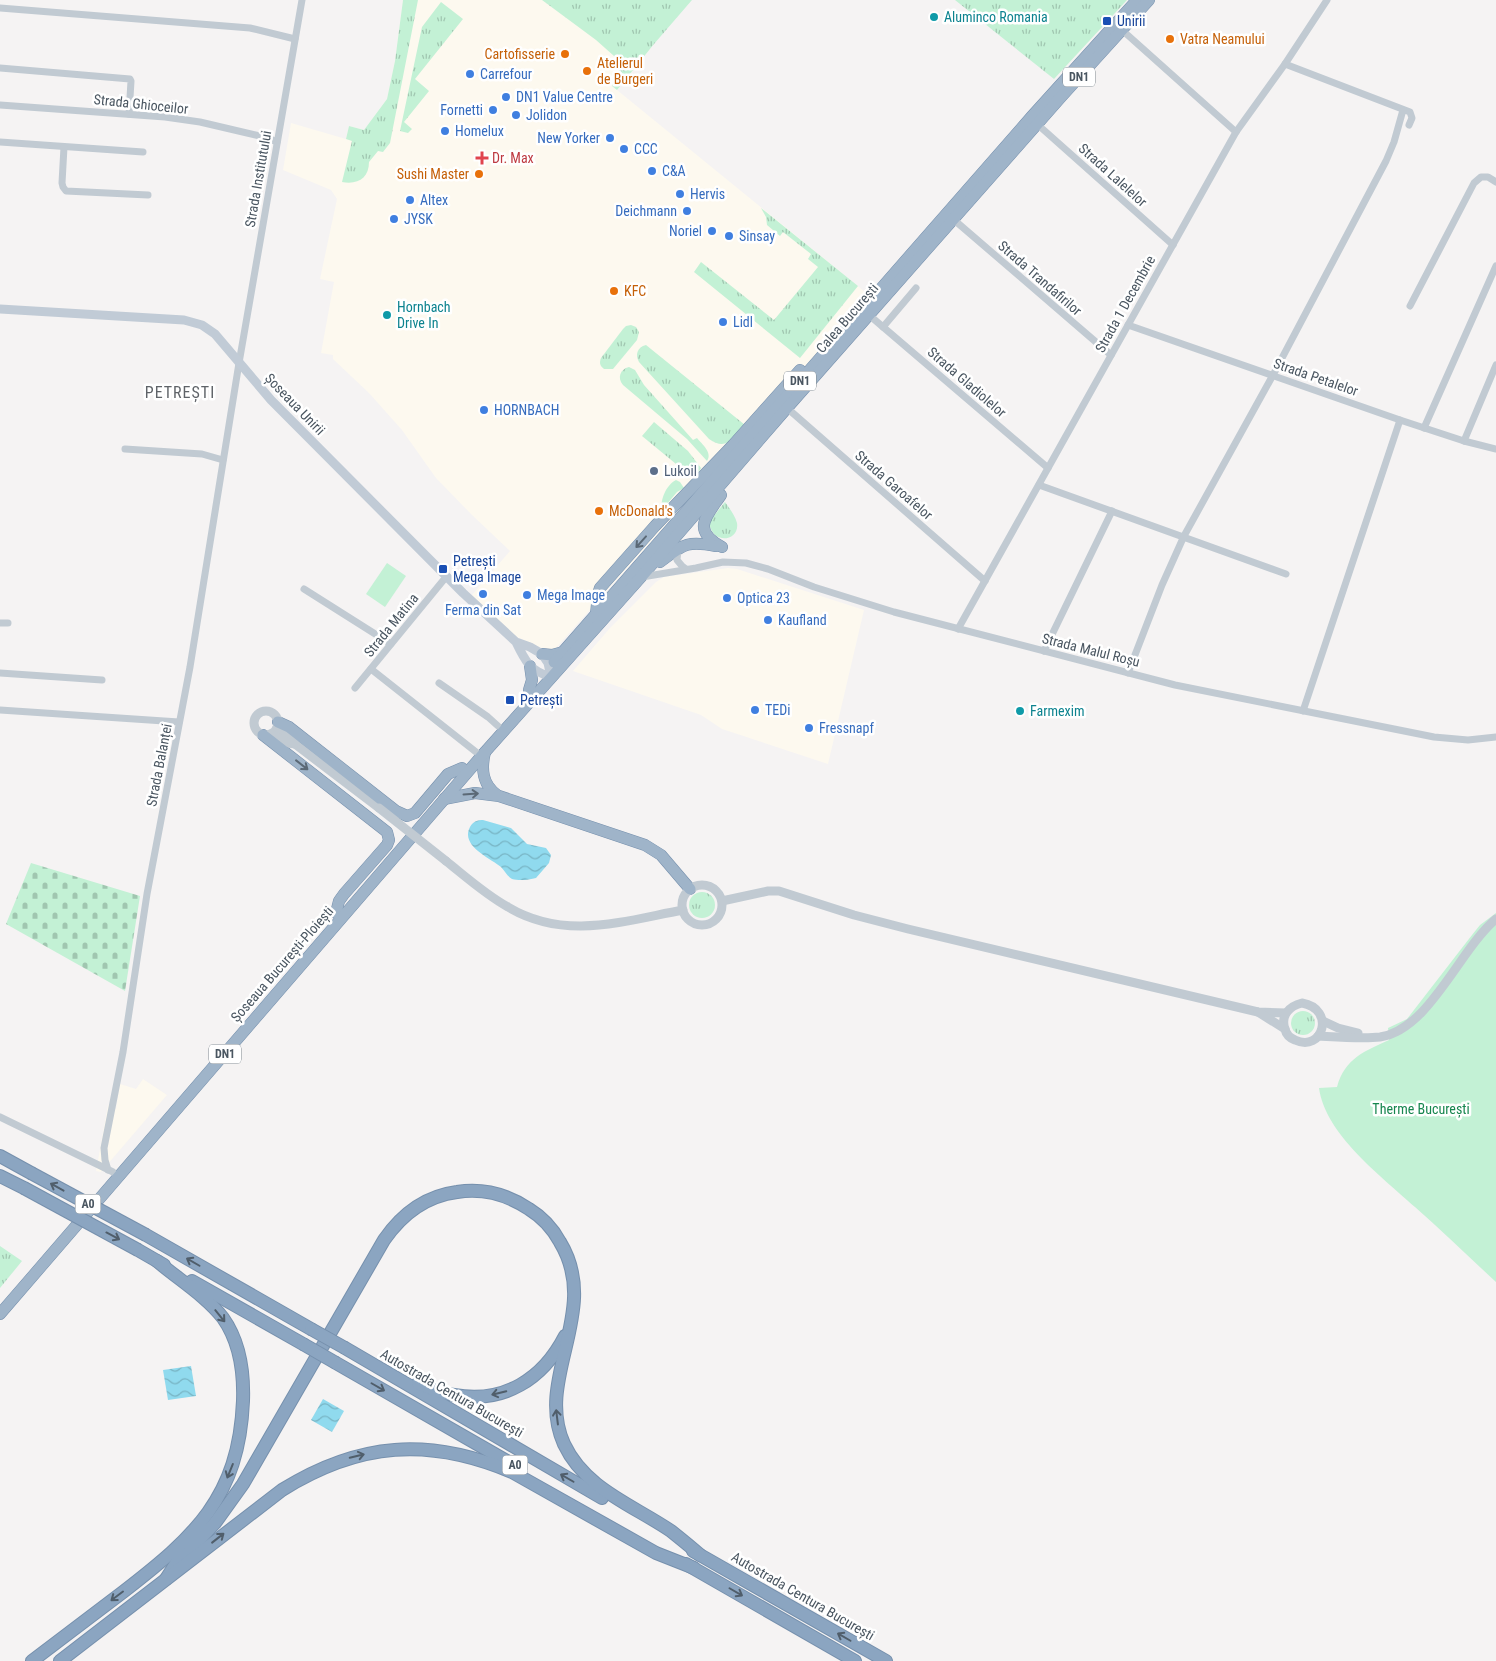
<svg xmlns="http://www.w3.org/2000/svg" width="1496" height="1661" viewBox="0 0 1496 1661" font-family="'Roboto Condensed',sans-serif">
<defs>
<pattern id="grass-tufts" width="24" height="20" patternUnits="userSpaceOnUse" patternTransform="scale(1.25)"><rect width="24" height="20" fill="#c3f1d5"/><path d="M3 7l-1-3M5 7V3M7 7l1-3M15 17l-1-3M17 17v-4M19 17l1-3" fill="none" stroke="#a0c6b0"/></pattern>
<pattern id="cemetery-stones" width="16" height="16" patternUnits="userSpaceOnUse" patternTransform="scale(1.25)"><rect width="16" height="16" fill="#c3f1d5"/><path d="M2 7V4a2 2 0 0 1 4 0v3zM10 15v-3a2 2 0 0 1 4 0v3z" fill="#a0c6b0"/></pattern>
<pattern id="water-waves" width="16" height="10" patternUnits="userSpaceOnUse" patternTransform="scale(1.25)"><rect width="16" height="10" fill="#90daee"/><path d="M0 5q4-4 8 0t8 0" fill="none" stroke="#78b4c4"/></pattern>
</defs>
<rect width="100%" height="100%" fill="#f5f3f3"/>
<g fill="#fdf9ef">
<path d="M403 0H582L654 44 617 90 870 296 554 650 542 648 515 636 472 595 510 551 471 514 436 478 402 430 369 393 333 359V355L321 353 334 282 320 279 337 199 331 190 283 170 291 123 346 139 349 126 364 130 387 99 395 61Z"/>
<path d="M728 568 737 569 864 610 828 764 722 729 701 715 573 671 610 628 656 582 664 577Z"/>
<path d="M143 1079 167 1095 101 1172 96 1171 108 1105 116 1109 120 1084 136 1089Z"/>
</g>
<g fill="url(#grass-tufts)">
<path d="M403 0H418L390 143 383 152 378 151 369 162C369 178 358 185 342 182L352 141 346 139 349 126 364 130 387 99 395 61Z"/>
<path d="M542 0H692L654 44 617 90 612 86 616 76 623 64 596 40Z"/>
<path d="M955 0H1127L1054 79Z"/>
<path d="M441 2 463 19 415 79 429 91 404 122 412 129 408 133 400 131 422 27Z"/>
<path d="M761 208 858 286 800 358 694 272 701 262 774 320 818 267 808 259 811 254 783 232 780 236 767 225 766 217Z"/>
<path d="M631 325 636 327 639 332 637 340 613 369H604C600 366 599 363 601 358L623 329 626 326Z"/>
<path d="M646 345 745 425C734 437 727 452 709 439L639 362C635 355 637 347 646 345Z"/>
<path d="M629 367 635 370 644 385 693 440 697 438C702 444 713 453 707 461L687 439 623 385C617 378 620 369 629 367Z"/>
<path d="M654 422 688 451 701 468 698 473 693 475 687 473 642 436Z"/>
<path d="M676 480 680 482 684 488 677 492 662 510C660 500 666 485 676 480Z"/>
<path d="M725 502C729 508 735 515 737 523 740 541 712 546 709 522Z"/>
<circle cx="702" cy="905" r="13"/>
<circle cx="1303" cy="1023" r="12"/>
<path d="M0 1246 22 1261 0 1288Z"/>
</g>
<path fill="url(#cemetery-stones)" d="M31 863 140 896 125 991 6 924Z"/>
<g fill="#c3f1d5">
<path d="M387 563 406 576 385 607 366 594Z"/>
<path d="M1496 913V1282C1469 1257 1442 1231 1415 1207 1382 1177 1325 1134 1319 1088L1337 1087C1345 1058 1365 1051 1389 1040L1388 1028 1407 1019 1472 935 1480 925Z"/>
</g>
<g fill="url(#water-waves)">
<path d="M483 820 511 828 527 844 546 848 551 855 549 863 536 878C529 880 519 881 512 879 507 876 505 871 501 867 490 858 460 846 470 827 473 821 478 820 483 820Z"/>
<path d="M191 1366 196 1396 168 1400 163 1370Z"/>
<path d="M323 1399 344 1411 332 1432 311 1420Z"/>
</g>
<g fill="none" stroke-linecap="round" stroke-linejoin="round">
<g stroke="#7690ad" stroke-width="12">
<g id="trunk">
<path d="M721 495C706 517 691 530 722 547"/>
<path d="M660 562C683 545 686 540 716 546"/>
<path d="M596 614 598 594 600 588 655 526 733 445 800 370"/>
<path d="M542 654 552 655 563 652"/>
<path d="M554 662 1032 116 1137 0"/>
<path d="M529 690 532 680 530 666"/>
<path d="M278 722 289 727 396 811 407 816 415 813 448 774 462 768"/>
<path d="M263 735 387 832 389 840 387 845 344 894 339 901 336 913"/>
<path d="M485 752C481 769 482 784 497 795"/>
<path d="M444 799 475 793 499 796 645 845 661 855 690 889"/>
<path d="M0 1314 485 752 641 577 787 408 1061 97 1149 0"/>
</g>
</g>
<g stroke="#7690ad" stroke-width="14">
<g id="motorway">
<path d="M0 1156 31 1173"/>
<path d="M0 1176 24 1188"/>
<path d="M146 1235 311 1329"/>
<path d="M138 1250 164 1265"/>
<path d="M192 1281 303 1344"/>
<path d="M345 1348 602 1498"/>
<path d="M336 1363 519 1468"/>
<path d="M418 1383C429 1388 441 1393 454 1395 504 1404 543 1379 565 1336"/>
<path d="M693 1551 886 1661"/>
<path d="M686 1564 855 1661"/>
<path d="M166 1579 180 1557 197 1542 215 1523 243 1484 384 1240C402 1214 426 1196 457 1192 483 1188 508 1195 529 1209 542 1217 553 1229 560 1242 602 1311 534 1378 564 1444 585 1489 633 1505 671 1531 681 1539 691 1547 700 1555"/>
<path d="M32 1661C62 1638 93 1615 123 1592 194 1537 239 1498 243 1401 244 1373 240 1342 223 1318 206 1296 178 1279 157 1261"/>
<path d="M60 1661 282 1490C359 1442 429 1437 512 1472L656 1553 694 1568"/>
</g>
</g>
<g stroke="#c1cad2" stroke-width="7">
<path d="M0 8 250 28 295 39"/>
<path d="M1122 30 1236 132"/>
<path d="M1285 64 1410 112 1412 118 1409 125"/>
<path d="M0 68 130 79 131 81 129 114"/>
<path d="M0 105 165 117 200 122 268 138 277 142"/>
<path d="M1037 124 1173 245"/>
<path d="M0 142 143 152"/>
<path d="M64 147 62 183 63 187 66 191 148 195"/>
<path d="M953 219 1111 355"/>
<path d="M1410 306 1474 183 1481 177H1488L1496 182"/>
<path d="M869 315 1048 468"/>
<path d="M1128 325 1400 420 1464 441 1496 449"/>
<path d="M883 327 916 288"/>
<path d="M787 408 985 581"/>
<path d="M1424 428 1496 266"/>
<path d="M1464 441 1496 365"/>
<path d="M125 449 202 454 223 460"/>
<path d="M1039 485 1286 574"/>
<path d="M678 549 677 560 682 566 686 569"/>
<path d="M642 577 696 568 723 562 746 563 768 569 814 587 894 612 1175 685 1434 737 1468 740 1496 737"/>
<path d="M304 589 391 644"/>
<path d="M0 623H8"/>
<path d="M958 629 1236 132 1285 64 1327 0"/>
<path d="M1044 651 1112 511"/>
<path d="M371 669 476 752"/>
<path d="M0 673 102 680"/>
<path d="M1128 673 1162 585 1184 536 1273 375 1386 161 1394 142 1403 110"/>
<path d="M439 683 488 717 498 726"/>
<path d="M355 688 446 577"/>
<path d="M0 710 179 722"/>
<path d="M1303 711 1400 420"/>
<path d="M0 1117 113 1172"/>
<path d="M108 1170 105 1160 104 1148 123 1052 147 894 190 667 239 363 302 0"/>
</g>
<g stroke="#c1cad2" stroke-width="9">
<circle cx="266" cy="723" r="12"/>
<path d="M277 727 291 737 295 744 379 808"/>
<path d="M270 734 288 743 295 744"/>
<path d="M446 861C466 877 486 895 508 907 565 941 623 921 683 910"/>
<circle cx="702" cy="905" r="20"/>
<path d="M722 901 768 891H779L854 915 908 929 1258 1012 1286 1013"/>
<path d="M1302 1003C1336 1009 1323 1053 1295 1040 1290 1038 1286 1034 1285 1029 1280 1015 1290 1006 1302 1003Z"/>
<path d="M1258 1012 1285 1029"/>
<path d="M1323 1021 1338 1028 1358 1033"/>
<path d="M1318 1036C1337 1037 1363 1039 1380 1037 1429 1030 1459 950 1496 919"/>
</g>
<path stroke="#c1cbd6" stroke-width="9" d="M0 309 184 320 202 325 215 334 271 400 463 593 516 642 530 647 542 654 548 663 551 677C530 671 525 661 516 642"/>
<use href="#trunk" stroke="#9fb4c9" stroke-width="11"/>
<use href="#motorway" stroke="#8ba5c1" stroke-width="12"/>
<g stroke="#7690ad" stroke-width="14" stroke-linecap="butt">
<g id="motorway-bridge">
<path d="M31 1173 146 1235"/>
<path d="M24 1188 138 1250"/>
<path d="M311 1329 345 1348"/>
<path d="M303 1344 336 1363"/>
</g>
</g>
<path stroke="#c1cad2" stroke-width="9" d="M379 808 446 861"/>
<use href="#motorway-bridge" stroke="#8ba5c1" stroke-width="12"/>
</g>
<defs><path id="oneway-shaft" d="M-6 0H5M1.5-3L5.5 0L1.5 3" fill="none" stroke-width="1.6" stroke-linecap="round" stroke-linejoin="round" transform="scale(1.25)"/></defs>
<g stroke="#5b6976">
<use href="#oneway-shaft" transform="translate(641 542) rotate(132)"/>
<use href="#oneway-shaft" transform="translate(302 765) rotate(38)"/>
<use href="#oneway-shaft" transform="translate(471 794) rotate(-4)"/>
</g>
<g stroke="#505e6b">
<use href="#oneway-shaft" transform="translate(57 1187) rotate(-151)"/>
<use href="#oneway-shaft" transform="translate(113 1236) rotate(28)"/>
<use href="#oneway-shaft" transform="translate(193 1262) rotate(-150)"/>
<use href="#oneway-shaft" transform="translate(220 1316) rotate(51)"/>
<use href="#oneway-shaft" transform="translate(378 1387) rotate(30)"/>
<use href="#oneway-shaft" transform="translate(499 1393) rotate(166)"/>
<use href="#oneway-shaft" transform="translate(557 1417) rotate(-97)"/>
<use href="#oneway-shaft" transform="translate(357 1456) rotate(-14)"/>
<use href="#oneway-shaft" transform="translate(230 1471) rotate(112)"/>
<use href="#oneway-shaft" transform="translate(567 1478) rotate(-150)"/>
<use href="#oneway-shaft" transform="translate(218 1538) rotate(-38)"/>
<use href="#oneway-shaft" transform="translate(736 1592) rotate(30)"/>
<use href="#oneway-shaft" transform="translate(117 1596) rotate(143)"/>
<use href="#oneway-shaft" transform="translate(844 1637) rotate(-150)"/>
</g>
<g fill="#0f9aa8" stroke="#fff" stroke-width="2">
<circle cx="934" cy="17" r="5"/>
<circle cx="387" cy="315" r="5"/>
<circle cx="1020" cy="711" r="5"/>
</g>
<g fill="#1a4fb4" stroke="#fff" stroke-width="2">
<rect x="1102" y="16" width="10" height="10" rx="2.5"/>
<rect x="438" y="564" width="10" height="10" rx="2.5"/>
<rect x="505" y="695" width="10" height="10" rx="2.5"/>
</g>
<g fill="#e8710a" stroke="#fff" stroke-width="2">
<circle cx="1170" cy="39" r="5"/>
<circle cx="565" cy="54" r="5"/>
<circle cx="587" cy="71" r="5"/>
<circle cx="479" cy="174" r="5"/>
<circle cx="614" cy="291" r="5"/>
<circle cx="599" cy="511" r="5"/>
</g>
<g fill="#3f7fe0" stroke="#fff" stroke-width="2">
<circle cx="470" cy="74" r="5"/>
<circle cx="506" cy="97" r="5"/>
<circle cx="493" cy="110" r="5"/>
<circle cx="516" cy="115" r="5"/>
<circle cx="445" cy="131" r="5"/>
<circle cx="610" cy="138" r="5"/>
<circle cx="624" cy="149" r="5"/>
<circle cx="652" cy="171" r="5"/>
<circle cx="680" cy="194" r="5"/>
<circle cx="410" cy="200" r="5"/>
<circle cx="687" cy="211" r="5"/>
<circle cx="394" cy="219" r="5"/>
<circle cx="712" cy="231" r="5"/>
<circle cx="729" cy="236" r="5"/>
<circle cx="723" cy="322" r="5"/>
<circle cx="484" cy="410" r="5"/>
<circle cx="483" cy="594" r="5"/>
<circle cx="527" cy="595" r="5"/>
<circle cx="727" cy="598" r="5"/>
<circle cx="768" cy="620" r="5"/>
<circle cx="755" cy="710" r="5"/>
<circle cx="809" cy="728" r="5"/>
</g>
<path fill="#e0444e" stroke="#fff" stroke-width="2" d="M479.5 150.5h5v5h5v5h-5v5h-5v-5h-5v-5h5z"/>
<circle fill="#5c6f8a" stroke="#fff" stroke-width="2" cx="654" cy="471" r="5"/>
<g text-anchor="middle" stroke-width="5" stroke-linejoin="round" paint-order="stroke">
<g fill="#fff" stroke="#808990" stroke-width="1">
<rect x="1063" y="67.5" width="32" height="19" rx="4"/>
<rect x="784" y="371.5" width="32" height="19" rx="4"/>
<rect x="209" y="1044.5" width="32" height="19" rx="4"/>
<rect x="75.5" y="1194.5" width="25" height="19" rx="4"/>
<rect x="502.5" y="1455.5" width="25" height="19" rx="4"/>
</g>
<g font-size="12" font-weight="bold" fill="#4a5661">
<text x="1079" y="81">DN1</text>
<text x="800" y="385">DN1</text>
<text x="225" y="1058">DN1</text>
<text x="88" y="1208">A0</text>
<text x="515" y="1469">A0</text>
</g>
<g font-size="14" fill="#0d838f" stroke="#fff" text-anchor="start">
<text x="944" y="22">Aluminco Romania</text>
<text x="397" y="312">Hornbach<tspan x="397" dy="16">Drive In</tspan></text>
<text x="1030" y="716">Farmexim</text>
</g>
<g font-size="14" fill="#164399" stroke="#fff" text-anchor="start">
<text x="1117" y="26">Unirii</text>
<text x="453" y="566">Petrești<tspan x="453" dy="16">Mega Image</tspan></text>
<text x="520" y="705">Petrești</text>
</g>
<g font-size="14" fill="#c56008" stroke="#fff" text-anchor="start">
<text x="1180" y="44">Vatra Neamului</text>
<text x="555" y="59" text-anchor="end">Cartofisserie</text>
<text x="597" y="68">Atelierul<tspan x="597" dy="16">de Burgeri</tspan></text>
<text x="469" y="179" text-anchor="end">Sushi Master</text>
<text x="624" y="296">KFC</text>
<text x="609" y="516">McDonald's</text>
</g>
<g font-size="14" fill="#366cbe" stroke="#fff" text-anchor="start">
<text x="480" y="79">Carrefour</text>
<text x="516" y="102">DN1 Value Centre</text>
<text x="483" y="115" text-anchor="end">Fornetti</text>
<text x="526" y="120">Jolidon</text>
<text x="455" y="136">Homelux</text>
<text x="600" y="143" text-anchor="end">New Yorker</text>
<text x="634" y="154">CCC</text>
<text x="662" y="176">C&amp;A</text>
<text x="690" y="199">Hervis</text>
<text x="420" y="205">Altex</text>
<text x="677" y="216" text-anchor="end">Deichmann</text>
<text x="404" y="224">JYSK</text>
<text x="702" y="236" text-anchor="end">Noriel</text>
<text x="739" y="241">Sinsay</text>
<text x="733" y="327">Lidl</text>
<text x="494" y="415">HORNBACH</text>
<text x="537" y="600">Mega Image</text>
<text x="737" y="603">Optica 23</text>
<text x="483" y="615" text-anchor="middle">Ferma din Sat</text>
<text x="778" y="625">Kaufland</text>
<text x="765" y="715">TEDi</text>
<text x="819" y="733">Fressnapf</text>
</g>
<g font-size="14" fill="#4a5661" stroke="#fff">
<text transform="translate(141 104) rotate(6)" y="5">Strada Ghioceilor</text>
<text transform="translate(1113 175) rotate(42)" y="5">Strada Lalelelor</text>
<text transform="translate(258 179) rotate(-80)" y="5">Strada Institutului</text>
<text transform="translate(1040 278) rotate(41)" y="5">Strada Trandafirilor</text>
<text transform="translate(1125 304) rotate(-61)" y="5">Strada 1 Decembrie</text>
<text transform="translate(847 318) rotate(-49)" y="5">Calea București</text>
<text transform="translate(1316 377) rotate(19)" y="5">Strada Petalelor</text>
<text transform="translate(967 382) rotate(41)" y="5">Strada Gladiolelor</text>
<text transform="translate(295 404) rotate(46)" y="5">Șoseaua Unirii</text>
<text transform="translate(894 485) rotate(41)" y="5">Strada Garoafelor</text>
<text transform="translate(391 625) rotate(-51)" y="5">Strada Matina</text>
<text transform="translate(1091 650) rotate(14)" y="5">Strada Malul Roșu</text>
<text transform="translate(159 765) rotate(-79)" y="5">Strada Balanței</text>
<text transform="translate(282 964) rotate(-49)" y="5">Șoseaua București-Ploiești</text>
<text transform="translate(452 1393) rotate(30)" y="5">Autostrada Centura București</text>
<text transform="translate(803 1596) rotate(30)" y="5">Autostrada Centura București</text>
</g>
<g font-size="14" fill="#be3a42" stroke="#fff" text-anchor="start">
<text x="492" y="163">Dr. Max</text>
</g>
<g font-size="14" fill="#4e5e75" stroke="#fff" text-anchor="start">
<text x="664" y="476">Lukoil</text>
</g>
<g font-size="14" fill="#17864f" stroke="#fff">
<text x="1421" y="1114">Therme București</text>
</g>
<g font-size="16" letter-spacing="1" fill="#5f6368" stroke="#fff">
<text x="180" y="398">PETREȘTI</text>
</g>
</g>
</svg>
